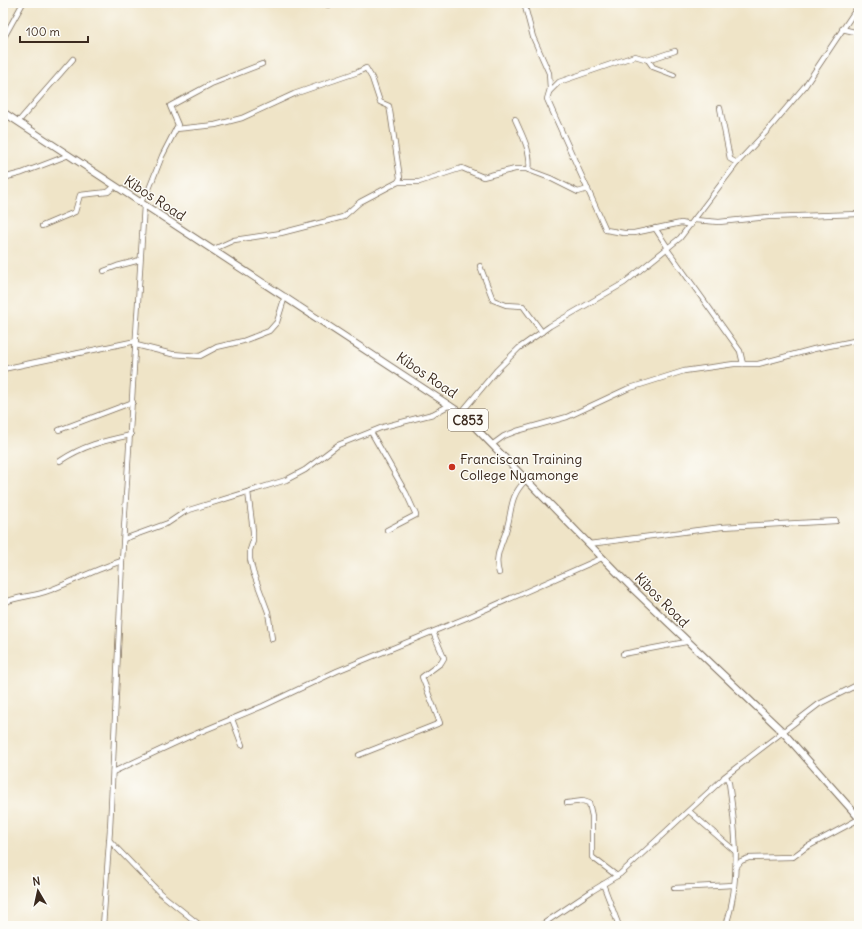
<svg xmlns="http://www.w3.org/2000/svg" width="862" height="929" viewBox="0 0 862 929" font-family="Delius,sans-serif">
<rect width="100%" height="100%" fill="#fdfcf7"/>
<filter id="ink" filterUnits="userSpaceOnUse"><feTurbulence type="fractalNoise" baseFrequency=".025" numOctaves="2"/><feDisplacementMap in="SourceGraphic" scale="8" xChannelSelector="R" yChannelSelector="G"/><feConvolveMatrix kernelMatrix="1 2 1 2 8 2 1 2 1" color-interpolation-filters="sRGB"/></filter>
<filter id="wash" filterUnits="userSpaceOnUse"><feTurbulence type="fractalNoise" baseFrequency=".012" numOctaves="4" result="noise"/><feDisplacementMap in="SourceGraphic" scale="16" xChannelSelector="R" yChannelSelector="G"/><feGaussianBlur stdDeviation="0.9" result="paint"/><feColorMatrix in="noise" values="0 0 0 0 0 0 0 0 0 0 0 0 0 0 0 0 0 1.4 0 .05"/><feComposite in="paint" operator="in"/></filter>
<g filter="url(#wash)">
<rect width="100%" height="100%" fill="#efe4c7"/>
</g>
<g filter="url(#ink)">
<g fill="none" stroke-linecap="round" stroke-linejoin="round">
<g stroke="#7a6b59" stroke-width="6">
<g id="minor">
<path d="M524 3 533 37 549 73 550 89 547 99 606 230 624 233H634L681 223 691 225"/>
<path d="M595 3H598"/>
<path d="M328 5V3"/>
<path d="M842 29 859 33"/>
<path d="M3 39 23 3"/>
<path d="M648 60 675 51"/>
<path d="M550 91 559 82 635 56 648 60 653 67 674 75"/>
<path d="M720 108 730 159 737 163"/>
<path d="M515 119C522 135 532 152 529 170"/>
<path d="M18 122 73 59"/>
<path d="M176 129 215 125 242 118 294 94 358 72 366 68 372 78 380 102 389 106 390 111 400 178 398 182"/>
<path d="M3 178 22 173 69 155"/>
<path d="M140 203 149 189 162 156 178 125 170 106 211 84 262 64"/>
<path d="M694 220 719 222 768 217 859 214"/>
<path d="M42 226 75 212 80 195 108 192 115 186"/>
<path d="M655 228 668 248"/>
<path d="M667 249 740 351 743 364"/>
<path d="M212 250 234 240 281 233 343 217 360 202 398 182H419L462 168 483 177 515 169H526L550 178 578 192 588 189"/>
<path d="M480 266 493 300 506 305 523 306 542 332"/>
<path d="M104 271 117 266 140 260"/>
<path d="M136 345 172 354 200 356 217 347 243 341 269 331 277 322 285 296"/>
<path d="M3 369 136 341"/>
<path d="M461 413 497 370 519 348 550 326 624 283 680 238 737 163 767 131 805 86 859 5"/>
<path d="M59 430 133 402"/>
<path d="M371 432 406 493 416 515 387 530"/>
<path d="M493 444 504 436 517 431 567 417 627 389 684 371 734 364H758L814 349 859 340"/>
<path d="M60 461C84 445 103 441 131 435"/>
<path d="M248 492 253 531V541L250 550V559L253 572 268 612 272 639"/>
<path d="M124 539 168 523 186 511 286 480 305 470 338 445 383 427 433 414 450 405"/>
<path d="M589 544 722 527 836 521"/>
<path d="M499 573C494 557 501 546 506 531 513 510 508 498 526 480"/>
<path d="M3 603C17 596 31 597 45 592 71 583 95 569 122 561"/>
<path d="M623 654 686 642"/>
<path d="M232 719 242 745"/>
<path d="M359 755 440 723 422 677 441 663 444 658 433 632"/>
<path d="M113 772 188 737 263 706 337 671 466 618 602 558"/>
<path d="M724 777 819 704 859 684"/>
<path d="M567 803 583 801 589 803 592 816V857L617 876"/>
<path d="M690 812 736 852"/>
<path d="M109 840 160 893 201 926"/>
<path d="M737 866 741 861 749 858 793 857 805 848 859 819"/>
<path d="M603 884 619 926"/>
<path d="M674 888 734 885"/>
<path d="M103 926 110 829 122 561 144 205"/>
<path d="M540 926 592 891 620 874 725 777 727 778 729 783C736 831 741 879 726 926"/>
</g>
</g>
<g stroke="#7a6b59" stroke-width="8">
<path id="major" d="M3 112 461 413 632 588 782 731 859 818"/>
</g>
<use href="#minor" stroke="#fff" stroke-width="4.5"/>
<use href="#major" stroke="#fff" stroke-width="6"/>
</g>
</g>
<circle fill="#c8321e" stroke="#fdfcf7" stroke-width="1.5" cx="452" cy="467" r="4"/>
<g text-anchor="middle" stroke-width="3" stroke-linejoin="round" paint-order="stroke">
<rect fill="#fdfcf7" stroke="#75695f" stroke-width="1" x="448" y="409" width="40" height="22" rx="3"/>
<g font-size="13" font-weight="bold" fill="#3b2a1e">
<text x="468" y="425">C853</text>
</g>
<g font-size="14" fill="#3b2a1e" stroke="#fdfcf7">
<text transform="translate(155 198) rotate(33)" y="5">Kibos Road</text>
<text transform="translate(427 375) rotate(34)" y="5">Kibos Road</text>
<text transform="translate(662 600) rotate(45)" y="5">Kibos Road</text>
</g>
<g font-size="14" fill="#3b2a1e" stroke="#fdfcf7" text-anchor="start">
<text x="460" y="464">Franciscan Training<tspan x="460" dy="16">College Nyamonge</tspan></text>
</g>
</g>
<rect width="862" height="929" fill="none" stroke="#fdfcf7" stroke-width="16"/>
<g transform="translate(38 891) rotate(351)" stroke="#fdfcf7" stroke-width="3" paint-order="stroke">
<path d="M0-3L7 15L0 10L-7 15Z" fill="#3b2a1e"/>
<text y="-6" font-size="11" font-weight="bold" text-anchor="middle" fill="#3b2a1e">N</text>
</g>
<path d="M20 36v6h68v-6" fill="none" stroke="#3b2a1e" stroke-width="2"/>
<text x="26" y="36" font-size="12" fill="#3b2a1e" stroke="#fdfcf7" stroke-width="3" paint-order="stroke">100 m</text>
</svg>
